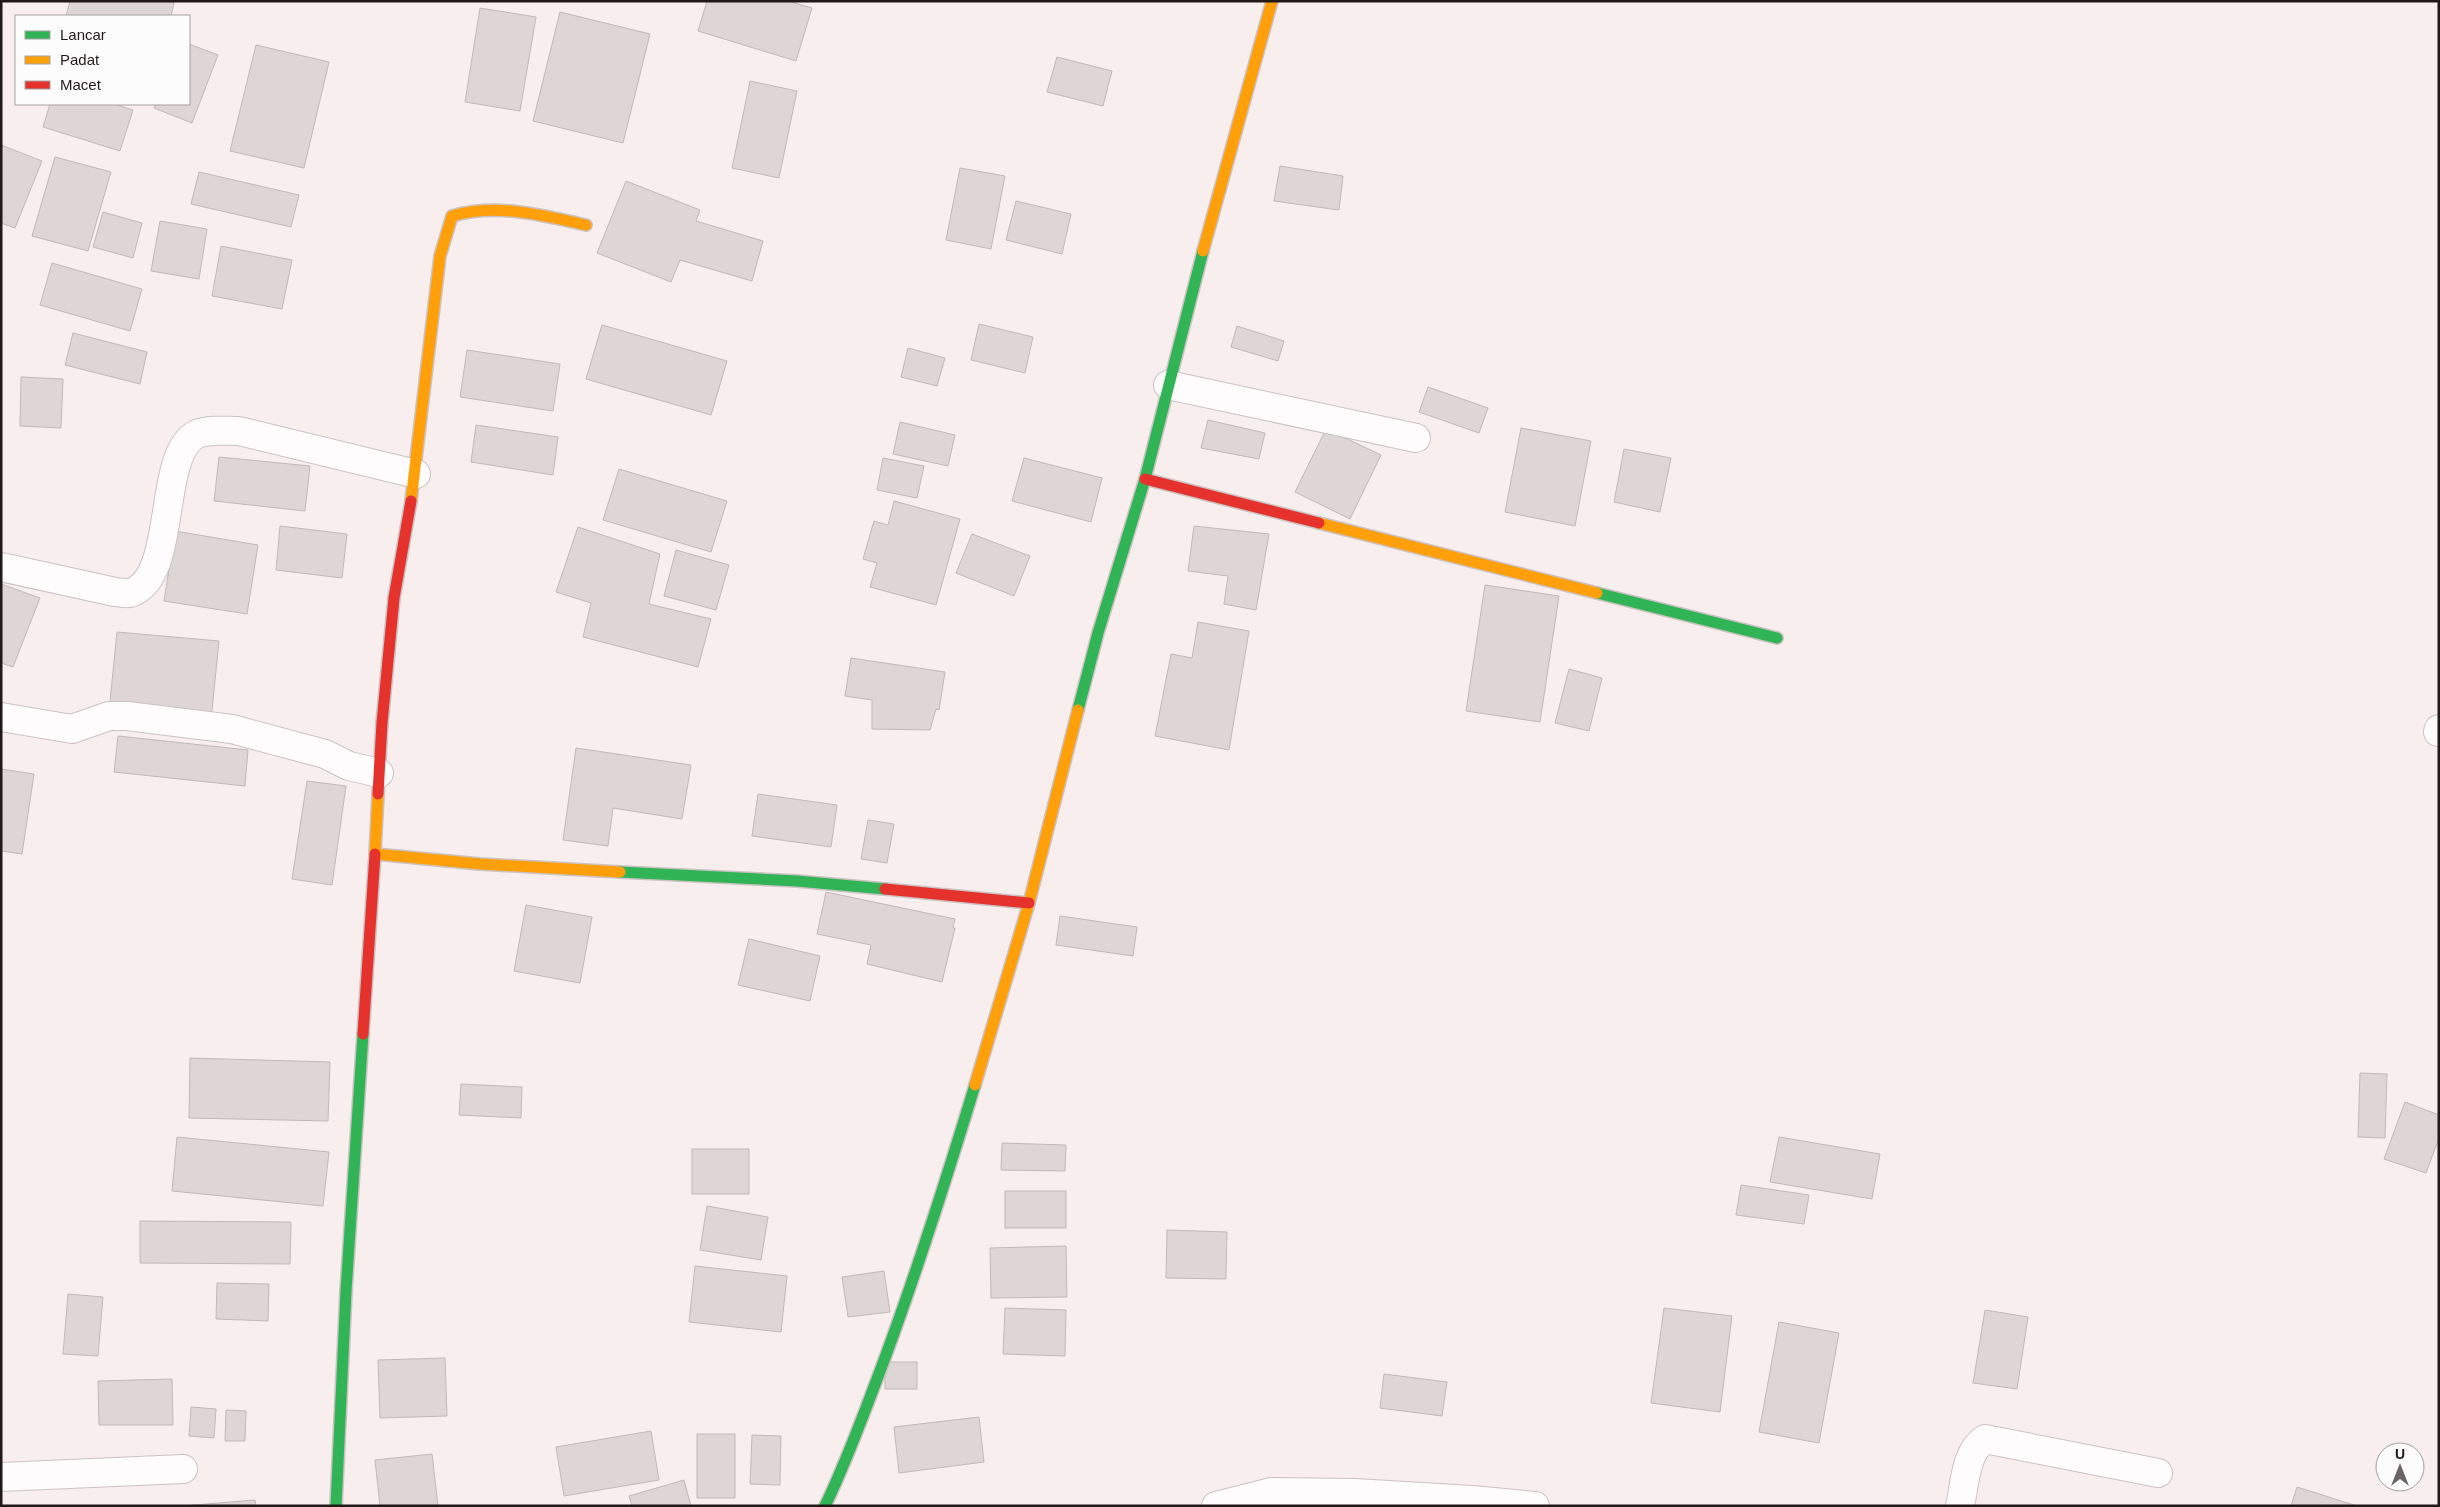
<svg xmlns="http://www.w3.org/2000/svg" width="2440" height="1507" viewBox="0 0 2440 1507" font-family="Arial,sans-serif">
<rect width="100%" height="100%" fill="#f8eeee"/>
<g fill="#ded5d5" stroke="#c1b8b8">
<path d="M70 1H167L174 3 171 16H66Z"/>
<path d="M707 1H788L812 8 796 61 698 31Z"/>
<path d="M480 8 536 17 520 111 465 102Z"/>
<path d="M560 12 650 34 623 143 533 121Z"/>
<path d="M189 44 218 55 192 123 154 108 156 104H189Z"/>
<path d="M256 45 329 62 304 168 230 151Z"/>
<path d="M1057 57 1112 71 1103 106 1047 92Z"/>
<path d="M750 81 797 91 779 178 732 168Z"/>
<path d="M50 104H114L133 110 120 151 43 127Z"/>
<path d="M1 145 42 161 15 228 1 223Z"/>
<path d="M55 157 111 172 88 251 32 236Z"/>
<path d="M1280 166 1343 176 1339 210 1274 201Z"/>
<path d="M960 168 1005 176 991 249 946 240Z"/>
<path d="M199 172 299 195 291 227 191 204Z"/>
<path d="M626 181 700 210 696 221 763 241 752 281 680 260 671 282 597 253Z"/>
<path d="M1016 201 1071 214 1062 254 1006 240Z"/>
<path d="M103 212 142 223 133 258 93 247Z"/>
<path d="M160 221 207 229 199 279 151 271Z"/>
<path d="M221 246 292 260 282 309 212 296Z"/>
<path d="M52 263 142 289 130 331 40 305Z"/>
<path d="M979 324 1033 337 1025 373 971 360Z"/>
<path d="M602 325 727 361 711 415 586 379Z"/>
<path d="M1237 326 1284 341 1278 361 1231 347Z"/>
<path d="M73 333 147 352 140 384 65 365Z"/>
<path d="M908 348 945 358 937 386 901 377Z"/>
<path d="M467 350 560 364 553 411 460 397Z"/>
<path d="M21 377 63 379 61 428 20 426Z"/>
<path d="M1428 387 1488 408 1479 433 1419 412Z"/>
<path d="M1208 420 1265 433 1259 459 1201 448Z"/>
<path d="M900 422 955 435 948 466 893 454Z"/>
<path d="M476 425 558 437 553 475 471 462Z"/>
<path d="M1521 428 1591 441 1575 526 1505 512Z"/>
<path d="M1326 429 1381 455 1350 519 1295 492Z"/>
<path d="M1624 449 1671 458 1660 512 1614 502Z"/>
<path d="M219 457 310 466 305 511 214 501Z"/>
<path d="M883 458 924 466 917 498 877 490Z"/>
<path d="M1024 458 1102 478 1091 522 1012 501Z"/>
<path d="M619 469 727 501 711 552 603 520Z"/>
<path d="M894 501 960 519 936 605 870 587 877 563 863 559 874 521 888 525Z"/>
<path d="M280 526 347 534 342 578 276 570Z"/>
<path d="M1194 526 1269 534 1256 610 1224 604 1228 576 1188 571Z"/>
<path d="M578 527 660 554 649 604 711 619 698 667 583 637 591 603 556 592Z"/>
<path d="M175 531 258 545 247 614 164 601Z"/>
<path d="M972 534 1030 556 1014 596 956 573Z"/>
<path d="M676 550 729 565 716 610 664 596Z"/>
<path d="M1 584 40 598 13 667 1 663Z"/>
<path d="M1485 585 1559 596 1540 722 1466 711Z"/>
<path d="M1198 622 1249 631 1229 750 1155 736 1171 654 1192 658Z"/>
<path d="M117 632 219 641 211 720 109 711Z"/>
<path d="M851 658 945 672 939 710 936 709 930 730 872 729V700L845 696Z"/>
<path d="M1569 669 1602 678 1589 731 1555 723Z"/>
<path d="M118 736 248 750 245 786 114 772Z"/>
<path d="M576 748 691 765 682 819 613 808 608 846 563 840Z"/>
<path d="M1 769 34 774 22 854 1 851Z"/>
<path d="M307 781 346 786 332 885 292 879Z"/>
<path d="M758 794 837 805 831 847 752 836Z"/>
<path d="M868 820 894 824 887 863 861 859Z"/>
<path d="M826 892 955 919 953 928H955L942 982 867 964 871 945 817 934Z"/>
<path d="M526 905 592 917 580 983 514 971Z"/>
<path d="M1060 916 1137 927 1133 956 1056 945Z"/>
<path d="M749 939 820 956 810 1001 738 985Z"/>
<path d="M190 1058 330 1062 328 1121 189 1118Z"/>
<path d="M2360 1073 2387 1074 2385 1138 2358 1137Z"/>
<path d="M461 1084 522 1087 521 1118 459 1115Z"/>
<path d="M2405 1102 2439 1115V1138L2426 1173 2384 1159Z"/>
<path d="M177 1137 329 1152 323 1206 172 1191Z"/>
<path d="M1779 1137 1880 1154 1872 1199 1770 1182Z"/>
<path d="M1002 1143 1066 1145 1065 1171 1001 1170Z"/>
<rect x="692" y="1149" width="57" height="45"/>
<path d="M1741 1185 1809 1195 1804 1224 1736 1215Z"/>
<rect x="1005" y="1191" width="61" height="37"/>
<path d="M707 1206 768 1217 761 1260 700 1250Z"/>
<path d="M140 1221 291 1222 290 1264 140 1263Z"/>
<path d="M1167 1230 1227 1232 1226 1279 1166 1278Z"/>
<path d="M1066 1246 1067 1297 991 1298 990 1248Z"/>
<path d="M695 1266 787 1276 781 1332 689 1322Z"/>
<path d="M884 1271 890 1312 848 1317 842 1277Z"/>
<path d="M217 1283 269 1284 268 1321 216 1319Z"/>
<path d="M68 1294 103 1297 98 1356 63 1354Z"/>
<path d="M1005 1308 1066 1310 1065 1356 1003 1354Z"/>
<path d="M1664 1308 1732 1316 1720 1412 1651 1403Z"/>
<path d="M1985 1310 2028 1317 2017 1389 1973 1383Z"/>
<path d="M1779 1322 1839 1333 1819 1443 1759 1432Z"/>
<path d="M445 1358 447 1416 380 1418 378 1360Z"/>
<rect x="885" y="1362" width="32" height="27"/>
<path d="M1384 1374 1447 1382 1442 1416 1380 1408Z"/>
<path d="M172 1379 173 1425H99L98 1381Z"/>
<path d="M191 1407 216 1409 214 1438 189 1436Z"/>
<path d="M226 1410 246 1411 245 1441H225Z"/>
<path d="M979 1417 984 1462 899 1473 894 1427Z"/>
<path d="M651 1431 659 1480 564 1496 556 1447Z"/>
<rect x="697" y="1434" width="38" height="64"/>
<path d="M752 1435 781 1436 780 1485 750 1484Z"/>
<path d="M432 1454 438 1506H380L375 1460Z"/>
<path d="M684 1480 691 1506H632L629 1496Z"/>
<path d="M2297 1487 2357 1506H2291Z"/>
<path d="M255 1500 256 1506H182Z"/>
</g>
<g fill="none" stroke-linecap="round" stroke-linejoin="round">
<g stroke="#cbc2c3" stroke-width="30">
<g id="street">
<path d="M1168 385 1416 438"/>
<path d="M1 567 115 592C119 592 126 594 130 593 179 578 156 453 197 434 210 429 225 431 239 431L416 474"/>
<path d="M1 717 72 729 109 716H127L232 729 325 754 349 766 379 773"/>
<path d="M2438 732 2439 729"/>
<path d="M1 1477 183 1469"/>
<path d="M1216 1506 1271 1492 1355 1493 1472 1500 1535 1506"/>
<path d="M1960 1506C1965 1484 1965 1452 1985 1439L2158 1473"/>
</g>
</g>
<g stroke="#cbc2c3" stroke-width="14">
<g id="fast">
<path d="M1597 593 1777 638"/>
<path d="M1078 710 1098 633 1145 479 1203 251"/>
<path d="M620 872 797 881 885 889"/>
<path d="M336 1506 346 1291 363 1034"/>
<path d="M825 1506C844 1467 859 1427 874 1387 912 1288 944 1187 975 1085"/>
</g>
</g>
<g stroke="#cbc2c3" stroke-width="14">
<g id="slow">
<path d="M1203 251 1272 1"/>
<path d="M411 501 440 256 452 216C497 203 542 215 586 225"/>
<path d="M1319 523 1597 593"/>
<path d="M378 794 375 854 480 864 620 872"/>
<path d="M975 1085 1029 903 1078 710"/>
</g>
</g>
<g stroke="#cbc2c3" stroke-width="14">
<g id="jam">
<path d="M1145 479 1319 523"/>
<path d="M378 794 382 723 394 598 411 501"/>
<path d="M885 889 1029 903"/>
<path d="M363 1034 375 854"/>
</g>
</g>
<use href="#street" stroke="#fefcfc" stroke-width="28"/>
<use href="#fast" stroke="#30b455" stroke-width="11"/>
<use href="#slow" stroke="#ff9f0a" stroke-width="11"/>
<use href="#jam" stroke="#e5322d" stroke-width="11"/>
</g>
<rect width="2440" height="1507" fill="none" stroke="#211919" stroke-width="5"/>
<rect x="15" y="15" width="175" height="90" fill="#fcfcfc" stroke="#a4a1a1"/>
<rect x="25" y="31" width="25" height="8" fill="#30b455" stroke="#a4a1a1"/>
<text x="60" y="40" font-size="15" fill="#211919">Lancar</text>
<rect x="25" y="56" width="25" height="8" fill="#ff9f0a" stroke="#a4a1a1"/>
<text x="60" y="65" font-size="15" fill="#211919">Padat</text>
<rect x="25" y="81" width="25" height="8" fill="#e5322d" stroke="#a4a1a1"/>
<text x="60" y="90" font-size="15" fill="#211919">Macet</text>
<g transform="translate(2400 1467)"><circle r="24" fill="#fcfcfc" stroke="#a4a1a1"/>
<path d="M0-4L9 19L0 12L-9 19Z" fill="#6c6464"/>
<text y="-8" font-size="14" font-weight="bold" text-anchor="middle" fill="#211919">U</text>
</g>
</svg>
